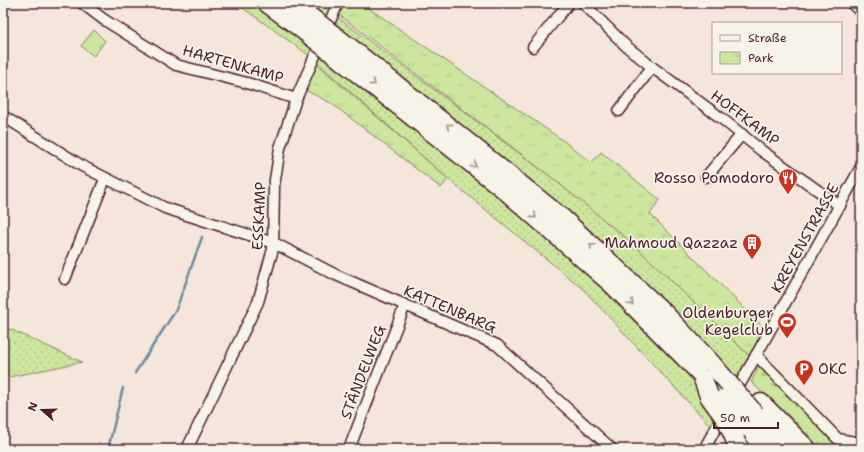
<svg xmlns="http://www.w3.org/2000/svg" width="864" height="452" viewBox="0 0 864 452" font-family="'Shantell Sans',sans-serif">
<defs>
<pattern id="grass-dots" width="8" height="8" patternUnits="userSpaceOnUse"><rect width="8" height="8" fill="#cce79d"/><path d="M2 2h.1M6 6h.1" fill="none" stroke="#b1c687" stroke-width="1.8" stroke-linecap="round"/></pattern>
<pattern id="forest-firs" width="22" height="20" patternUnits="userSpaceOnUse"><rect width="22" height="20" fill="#cce79d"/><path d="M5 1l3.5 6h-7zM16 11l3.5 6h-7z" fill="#b1c687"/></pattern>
<pattern id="park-tufts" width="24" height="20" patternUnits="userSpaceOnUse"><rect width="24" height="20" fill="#cce79d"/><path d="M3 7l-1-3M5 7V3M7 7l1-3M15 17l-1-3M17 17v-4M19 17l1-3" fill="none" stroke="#b1c687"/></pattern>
</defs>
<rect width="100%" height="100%" fill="#f4e6da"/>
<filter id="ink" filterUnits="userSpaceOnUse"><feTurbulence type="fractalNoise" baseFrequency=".025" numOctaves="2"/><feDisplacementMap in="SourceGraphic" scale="8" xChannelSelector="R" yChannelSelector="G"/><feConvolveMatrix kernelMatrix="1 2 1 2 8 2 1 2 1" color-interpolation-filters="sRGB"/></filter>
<g filter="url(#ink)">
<g fill="url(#grass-dots)" stroke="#8b8364">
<path d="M236 3H326L324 7 551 177 631 242 754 360 715 431 583 289 448 179 310 56Z"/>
<path d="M3 326 82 362 9 377 3 365Z"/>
</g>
<path fill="url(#forest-firs)" stroke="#8b8364" d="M760 365 839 449H821L751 382Z"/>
<g fill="url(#park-tufts)" stroke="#8b8364">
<path d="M343 3H361L564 141 591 163 601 152 660 200 650 214 769 333 754 360 631 242 551 177 338 14Z"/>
<path d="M94 30 105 41 94 56 81 46Z"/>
<path d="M317 64 448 179 441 188 331 103 305 90Z"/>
</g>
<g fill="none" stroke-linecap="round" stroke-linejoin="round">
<g stroke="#6e8c9b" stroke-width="2.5">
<path d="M135 373 176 310 202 237"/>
<path d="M108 449 123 388"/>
</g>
<g stroke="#4a1f2b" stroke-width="13">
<g id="minor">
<path d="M82 3 103 19 176 65 247 83 296 99"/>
<path d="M583 3 626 46 652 67 721 118 762 151 840 206"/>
<path d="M851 3 861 12"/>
<path d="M533 47 569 3"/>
<path d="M619 111 652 67"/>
<path d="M3 116 82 166 165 208 274 243 336 275 497 345 612 449"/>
<path d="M706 177 742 134"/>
<path d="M65 279 105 179"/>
<path d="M756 355 838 439 861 443"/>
<path d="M734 395 861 167"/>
<path d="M187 449 258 302 273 249 274 186 280 148 296 99 338 3"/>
<path d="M349 449 405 305"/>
<path d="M704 449 725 412"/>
</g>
</g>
<g stroke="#4a1f2b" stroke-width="21">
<g id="motorway">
<path d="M267 3 298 26"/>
<path d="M292 3 304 12"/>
<path d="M348 46 562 218 663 312 712 364"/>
<path d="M341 60 505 190 612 284 704 377"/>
<path d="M761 403 807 449"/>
<path d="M755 414 783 449"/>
<path d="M748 428 765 449"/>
</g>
</g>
<use href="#minor" stroke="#f7f3e8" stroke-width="10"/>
<use href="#motorway" stroke="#f7f3e8" stroke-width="18"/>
<g stroke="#4a1f2b" stroke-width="21" stroke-linecap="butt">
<g id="motorway-bridge">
<path d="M304 12 348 46"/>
<path d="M298 26 341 60"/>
<path d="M712 364 755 414"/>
<path d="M703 379 709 396 727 421 737 444"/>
<path d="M723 399 748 428"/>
</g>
</g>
<use href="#motorway-bridge" stroke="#f7f3e8" stroke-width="18"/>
</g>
<defs><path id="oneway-chevron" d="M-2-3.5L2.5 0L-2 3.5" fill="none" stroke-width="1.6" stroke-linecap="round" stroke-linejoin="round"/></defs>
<g stroke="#a0898a">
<use href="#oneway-chevron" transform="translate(373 83) rotate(37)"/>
<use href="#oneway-chevron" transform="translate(449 126) rotate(-141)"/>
<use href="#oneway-chevron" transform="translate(474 165) rotate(39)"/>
<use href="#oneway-chevron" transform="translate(534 216) rotate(41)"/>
<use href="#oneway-chevron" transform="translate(592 246) rotate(-138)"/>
<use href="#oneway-chevron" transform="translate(631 303) rotate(45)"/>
</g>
</g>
<defs>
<g id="restaurant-pin" transform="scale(1)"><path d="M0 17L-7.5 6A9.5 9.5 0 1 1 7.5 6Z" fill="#c8321e" stroke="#f7f3e8"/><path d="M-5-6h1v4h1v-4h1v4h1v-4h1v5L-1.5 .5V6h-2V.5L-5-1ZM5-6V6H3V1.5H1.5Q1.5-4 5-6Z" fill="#fff"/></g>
<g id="building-pin" transform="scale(1)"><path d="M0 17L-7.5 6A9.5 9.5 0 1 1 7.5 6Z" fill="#c8321e" stroke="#f7f3e8"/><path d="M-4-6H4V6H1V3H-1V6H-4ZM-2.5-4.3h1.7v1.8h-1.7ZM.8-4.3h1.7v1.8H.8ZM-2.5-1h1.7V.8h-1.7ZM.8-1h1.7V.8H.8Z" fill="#fff"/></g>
<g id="stadium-pin" transform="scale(1)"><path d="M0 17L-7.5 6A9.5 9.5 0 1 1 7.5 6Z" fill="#c8321e" stroke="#f7f3e8"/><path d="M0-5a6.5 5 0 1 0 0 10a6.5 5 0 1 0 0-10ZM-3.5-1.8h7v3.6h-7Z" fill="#fff"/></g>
<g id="parking-pin" transform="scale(1)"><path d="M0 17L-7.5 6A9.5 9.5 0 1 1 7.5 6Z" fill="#c8321e" stroke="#f7f3e8"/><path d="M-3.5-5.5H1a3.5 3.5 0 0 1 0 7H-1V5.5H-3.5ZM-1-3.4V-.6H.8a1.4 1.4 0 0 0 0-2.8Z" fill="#fff"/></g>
</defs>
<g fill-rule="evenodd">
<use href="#restaurant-pin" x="788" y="178"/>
<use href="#building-pin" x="752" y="243"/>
<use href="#stadium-pin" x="787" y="322"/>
<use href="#parking-pin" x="804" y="369"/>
</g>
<g text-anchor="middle" stroke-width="3.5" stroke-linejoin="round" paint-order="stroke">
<g font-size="15" fill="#4a1f2b" stroke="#f7f3e8">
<text transform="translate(233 64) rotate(16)" y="5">HARTENKAMP</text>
<text transform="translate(745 118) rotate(37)" y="5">HOFFKAMP</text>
<text transform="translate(259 216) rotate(-87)" y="5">ESSKAMP</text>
<text transform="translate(805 238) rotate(-61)" y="5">KREYENSTRASSE</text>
<text transform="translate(450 309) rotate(23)" y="5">KATTENBARG</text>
<text transform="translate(363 372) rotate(-69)" y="5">STÄNDELWEG</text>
</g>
<g font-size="15" fill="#4a1f2b" stroke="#f7f3e8" text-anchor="end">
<text x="774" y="183">Rosso Pomodoro</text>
<text x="738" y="248">Mahmoud Qazzaz</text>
<text x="773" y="318">Oldenburger<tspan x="773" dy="17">Kegelclub</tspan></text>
<text x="818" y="374" text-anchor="start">OKC</text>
</g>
</g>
<rect width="864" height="452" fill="none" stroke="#f7f3e8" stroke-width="16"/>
<rect x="8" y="8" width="848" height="436" fill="none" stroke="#4a1f2b" stroke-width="1.5" filter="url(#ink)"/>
<rect x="712" y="22" width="130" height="52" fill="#f7f3e8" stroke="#b29e9c"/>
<rect x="720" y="35" width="20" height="6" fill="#f7f3e8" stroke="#b29e9c"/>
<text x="748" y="42" font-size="12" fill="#4a1f2b">Straße</text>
<rect x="720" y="52" width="20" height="12" fill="url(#park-tufts)" stroke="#b29e9c"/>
<text x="748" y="62" font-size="12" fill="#4a1f2b">Park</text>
<g transform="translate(42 410) rotate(290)" stroke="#f7f3e8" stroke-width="3" paint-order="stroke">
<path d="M0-3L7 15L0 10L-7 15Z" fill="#4a1f2b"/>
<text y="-6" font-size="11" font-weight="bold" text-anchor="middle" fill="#4a1f2b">N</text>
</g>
<path d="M714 422v6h64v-6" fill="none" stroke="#4a1f2b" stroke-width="2"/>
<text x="720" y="422" font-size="12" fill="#4a1f2b" stroke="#f7f3e8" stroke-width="3" paint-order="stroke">50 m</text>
</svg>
